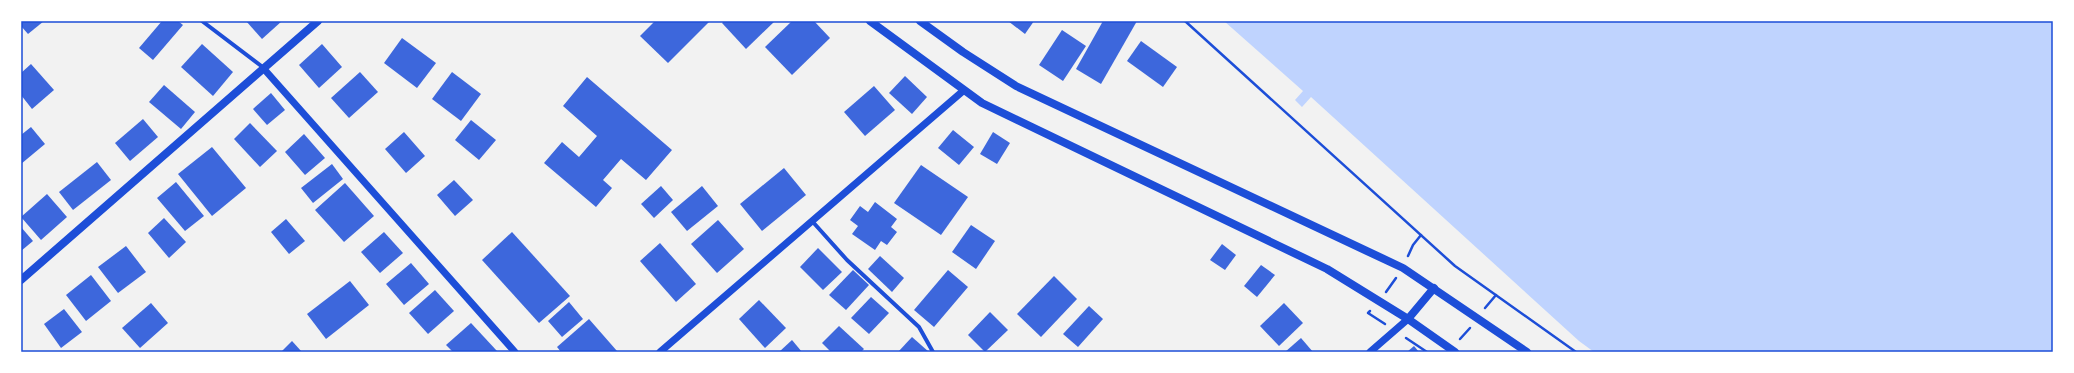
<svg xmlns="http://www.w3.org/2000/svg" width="2074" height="373" viewBox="0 0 2074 373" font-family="Mulish,sans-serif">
<rect width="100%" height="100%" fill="#f2f2f2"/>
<path fill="#bfd3fe" d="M1224 21H2053V352H1594L1579 341 1311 97 1302 107 1295 100 1303 91Z"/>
<g fill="#3d67dc">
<path d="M21 21H44L28 34 21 26Z"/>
<path d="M162 21H178L183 25 153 60 139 48Z"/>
<path d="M246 21H282L262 39Z"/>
<path d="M655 21H710L668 63 640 36Z"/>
<path d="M724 21H775L746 49 722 23Z"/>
<path d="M792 21H814L830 38 792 75 765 47Z"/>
<path d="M1008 21H1034L1025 34Z"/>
<path d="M1103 21H1137L1101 84 1076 69Z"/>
<path d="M1062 30 1086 46 1063 81 1039 65Z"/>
<path d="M402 38 436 63 417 88 384 63Z"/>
<path d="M1141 41 1177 67 1163 87 1127 61Z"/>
<path d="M202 44 233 72 213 96 181 67Z"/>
<path d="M322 44 342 67 319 88 299 65Z"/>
<path d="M31 64 54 90 32 109 21 95V73Z"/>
<path d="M360 72 378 92 349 118 331 98Z"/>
<path d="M452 72 481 94 461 121 432 99Z"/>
<path d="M905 76 927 97 912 114 889 93Z"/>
<path d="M587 77 672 150 646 180 621 159 603 180 612 188 596 207 544 163 562 142 579 157 597 136 563 106Z"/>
<path d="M164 85 195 112 181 129 149 102Z"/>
<path d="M874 86 895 110 865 136 844 112Z"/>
<path d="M271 93 285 110 267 125 253 109Z"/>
<path d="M143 119 158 137 130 161 115 143Z"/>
<path d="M471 120 496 140 479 160 455 140Z"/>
<path d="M250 123 277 151 260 167 234 139Z"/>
<path d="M31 127 45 144 21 164V135Z"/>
<path d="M953 130 974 147 959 165 938 148Z"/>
<path d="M404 132 425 156 406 173 385 149Z"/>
<path d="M993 132 1010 143 997 164 980 154Z"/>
<path d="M304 134 325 158 305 175 285 152Z"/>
<path d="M212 147 246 188 212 216 178 174Z"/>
<path d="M97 162 111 180 73 210 59 192Z"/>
<path d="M332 164 343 179 313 203 301 188Z"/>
<path d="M921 165 968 197 941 235 894 203Z"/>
<path d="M784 168 806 195 762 231 740 204Z"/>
<path d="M454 180 473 200 455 216 437 195Z"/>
<path d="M176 182 204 216 185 231 157 198Z"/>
<path d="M345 183 374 216 344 242 315 210Z"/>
<path d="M661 186 673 200 654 218 641 204Z"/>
<path d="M702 186 718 206 687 231 671 212Z"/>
<path d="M47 194 67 217 41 240 21 217Z"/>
<path d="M875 202 897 219 891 227 897 232 887 245 881 241 875 250 852 234 858 226 850 220 860 206 868 212Z"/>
<path d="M164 218 186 242 169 258 148 233Z"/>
<path d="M286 219 305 241 289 254 271 232Z"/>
<path d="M718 220 744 249 717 273 691 244Z"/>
<path d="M971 225 995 241 976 269 952 252Z"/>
<path d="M21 227 33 241 21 251Z"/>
<path d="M384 232 403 253 380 273 361 252Z"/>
<path d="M512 232 570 296 539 323 482 260Z"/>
<path d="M660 243 696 284 676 302 640 261Z"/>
<path d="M1222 244 1236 255 1225 270 1210 260Z"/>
<path d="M126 246 146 272 118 293 98 267Z"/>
<path d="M818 248 842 272 823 290 800 267Z"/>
<path d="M880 256 904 278 892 292 868 269Z"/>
<path d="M411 263 429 284 404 305 386 284Z"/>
<path d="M1261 265 1275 275 1257 297 1244 286Z"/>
<path d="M853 270 869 285 846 310 829 295Z"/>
<path d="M948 270 968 287 934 327 914 310Z"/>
<path d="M91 275 111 301 86 321 66 295Z"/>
<path d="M1054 276 1077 299 1041 337 1017 314Z"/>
<path d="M350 281 369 305 326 339 307 314Z"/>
<path d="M435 290 454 311 428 334 409 313Z"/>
<path d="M871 297 889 313 869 334 851 318Z"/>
<path d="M759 300 786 328 765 348 739 319Z"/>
<path d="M569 302 583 319 562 337 548 321Z"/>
<path d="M151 303 168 323 140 348 122 328Z"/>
<path d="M1284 303 1303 323 1279 346 1260 326Z"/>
<path d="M1089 306 1103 319 1078 347 1063 334Z"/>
<path d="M64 309 82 332 61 348 44 324Z"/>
<path d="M990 312 1008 330 985 352 968 335Z"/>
<path d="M589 319 617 351 561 352 557 347Z"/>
<path d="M471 323 497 351 496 352H453L446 345Z"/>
<path d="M839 326 864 349 861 352H831L822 343Z"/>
<path d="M912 337 929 352H898Z"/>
<path d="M1301 338 1313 352H1285Z"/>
<path d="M792 340 802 352H779Z"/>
<path d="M292 341 302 352H281Z"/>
<path d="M1414 346 1419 352H1407Z"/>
</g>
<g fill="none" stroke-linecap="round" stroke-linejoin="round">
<g stroke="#1d4ed8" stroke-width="2.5">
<path d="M1185 21 1455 266 1576 352"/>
<path d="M1408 256 1413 245 1421 235"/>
<path d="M1386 292 1396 278"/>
<path d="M1485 308 1496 295"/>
<path d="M1370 311 1368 313 1385 324"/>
<path d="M1406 338 1427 352"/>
<path d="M1460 339 1470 328"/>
</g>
<g stroke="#1d4ed8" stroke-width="4">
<path d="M202 21 264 68"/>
<path d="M812 221 847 260 919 327 933 352"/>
</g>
<g stroke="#1d4ed8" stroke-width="7">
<path d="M264 69 515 352"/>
<path d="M660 352 963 91"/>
<path d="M1370 352 1408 319"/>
</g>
<g stroke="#1d4ed8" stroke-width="8">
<path d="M870 21 982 103 1327 269 1408 319 1455 352"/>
<path d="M920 21 963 52 1016 86 1403 268 1527 352"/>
<path d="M21 280 318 21"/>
<path d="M1408 319 1434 288"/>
</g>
</g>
<rect width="2074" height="373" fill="none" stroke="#ffffff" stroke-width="44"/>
<rect x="22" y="22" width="2030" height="329" fill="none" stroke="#1d4ed8" stroke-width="1.5"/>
</svg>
